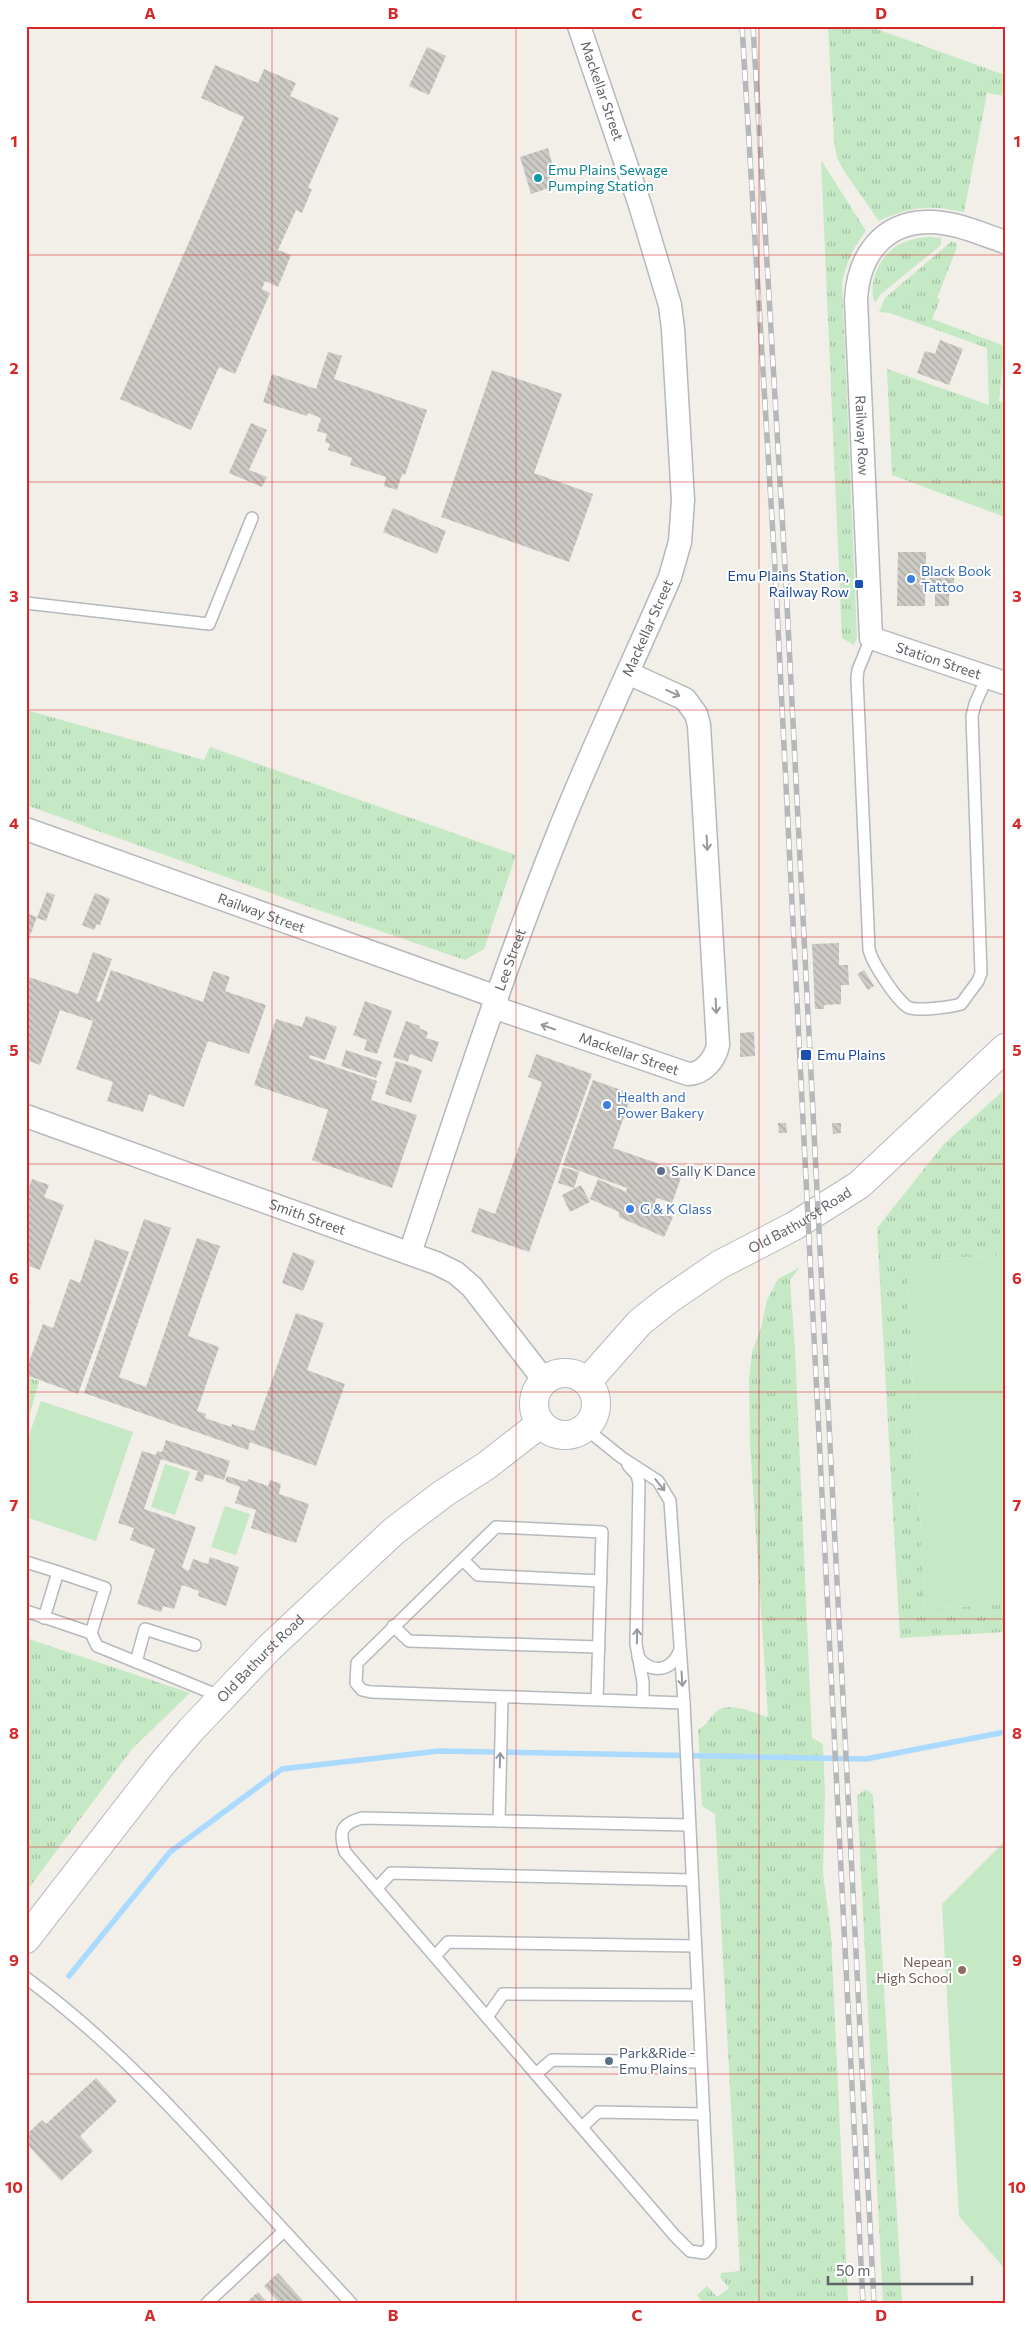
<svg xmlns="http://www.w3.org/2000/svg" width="1031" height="2329" viewBox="0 0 1031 2329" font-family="Commissioner,sans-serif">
<defs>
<pattern id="grass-tufts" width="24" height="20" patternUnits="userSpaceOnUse" patternTransform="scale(1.25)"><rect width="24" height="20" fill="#c5e8c5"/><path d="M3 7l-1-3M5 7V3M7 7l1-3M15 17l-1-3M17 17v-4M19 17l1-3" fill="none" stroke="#a3c0a4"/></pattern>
<pattern id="building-back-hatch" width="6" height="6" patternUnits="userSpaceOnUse" patternTransform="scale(1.25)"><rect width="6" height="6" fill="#cccac5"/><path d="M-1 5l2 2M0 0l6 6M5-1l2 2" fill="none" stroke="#a9a8a4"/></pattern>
</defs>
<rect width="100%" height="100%" fill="#f1efe8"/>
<g fill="url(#grass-tufts)">
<path d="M828 26H868L1005 75V96L987 93 964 212C929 205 911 206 879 221L844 171 837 158 834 141Z"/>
<path d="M821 160 866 231C853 247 847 262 842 282L857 637 854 645 842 638Z"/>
<path d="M929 237 941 238V245L881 294 875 303C867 285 879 258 895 247 905 240 918 238 929 237Z"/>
<path d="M952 241 957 244V247L937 298 940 300 932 319 1005 346 999 401 1005 403V517L892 475 887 369 989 405 987 348 890 313 879 312 885 298Z"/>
<path d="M26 710 204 760 210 747 516 855 484 949 465 960 301 904 26 805Z"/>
<path d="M1005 1089V1255L906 1261 925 1609 1005 1604V1632L900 1638 877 1228 944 1144Z"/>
<path d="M799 1268 790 1280 795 1349 812 1738 823 1744 825 1794 823 1873 831 1934 848 2303H703L697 2295 707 2286 717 2297 729 2288 720 2277 721 2273 740 2271 715 1814 702 1806 698 1729C706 1727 709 1718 715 1713 729 1700 753 1713 768 1717L750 1444 749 1379 752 1352 761 1328 767 1300 778 1279Z"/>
<path d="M26 1377 39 1381 26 1428Z"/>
<path d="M26 1638 190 1693 132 1749 26 1892Z"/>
<path d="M866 1789 873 1795 902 2303H883L857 1796Z"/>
</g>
<g fill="#c5e8c5">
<path d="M1005 1255V1604L925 1609 906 1261Z"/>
<path d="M41 1401 133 1432 96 1541 26 1517V1444Z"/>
<path d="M165 1464 190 1472 175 1515 151 1507Z"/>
<path d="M225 1506 250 1514 236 1555 211 1547Z"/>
<path d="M1005 1841V2269L959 2216 942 1904Z"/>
</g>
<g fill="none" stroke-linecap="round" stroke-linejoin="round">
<path stroke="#aadaff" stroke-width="5.5" d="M69 1976 170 1852 282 1769 439 1751 866 1759 1005 1732"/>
</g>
<g fill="url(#building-back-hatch)">
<path d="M427 47 446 56 429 95 409 86Z"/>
<path d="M215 65 258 83 264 69 296 83 290 96 339 118 308 188 312 189 302 213 296 210 278 250 291 255 278 287 265 281 262 289 270 293 235 374 219 367 191 430 120 399 244 117 201 98Z"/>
<path d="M548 148 553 167 547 169 552 187 531 194 520 157Z"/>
<path d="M940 340 963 349 949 385 917 373 925 351 935 354Z"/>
<path d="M328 352 342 356 334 379 427 410 405 475 402 474 397 490 384 486 386 477 350 465 352 458 328 450 330 444 325 442 327 434 317 431 321 418 308 413 307 416 263 402 272 374 316 389Z"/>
<path d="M492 370 562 394 534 473 593 494 569 562 441 517Z"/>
<path d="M251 423 267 430 249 470 267 477 262 487 229 473Z"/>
<path d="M393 508 446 531 437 554 383 532Z"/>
<path d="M898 552H926L925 606H897Z"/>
<path d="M930 575H954V591H949V606H935V586H930Z"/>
<path d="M47 892 55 895 46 921 37 918Z"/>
<path d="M95 893 110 899 100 925 97 924 94 930 82 925Z"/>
<path d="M26 913 37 917 26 946Z"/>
<path d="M839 943V965H848L849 985H841V1004L824 1005V1009H815L812 944Z"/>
<path d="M93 952 112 959 96 1001 100 1002 111 970 203 1002 213 971 230 977 225 991 266 1005 249 1054 208 1041 184 1107 149 1094 143 1112 107 1101 113 1082 76 1069 93 1021 60 1010 40 1065 26 1060V976L78 994Z"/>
<path d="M864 970 874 986 868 990 857 974Z"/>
<path d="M365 1001 392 1011 377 1054 364 1050 367 1040 353 1035Z"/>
<path d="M306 1016 337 1027 325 1060 310 1055 309 1058 377 1081 371 1100 417 1115 392 1188 312 1160 328 1110 254 1085 276 1019 302 1027Z"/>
<path d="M406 1021 420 1026 419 1028 428 1032 426 1038 439 1042 432 1062 410 1054 408 1062 393 1057Z"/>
<path d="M754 1032 755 1056 740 1057V1033Z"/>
<path d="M346 1050 382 1062 376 1078 341 1066Z"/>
<path d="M536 1054 592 1074 529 1252 471 1232 479 1208 495 1214 542 1082 528 1077Z"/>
<path d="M396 1061 422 1070 411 1103 385 1094Z"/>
<path d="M593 1080 632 1094 613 1148 683 1172 672 1203 657 1198 652 1208 673 1217 664 1237 619 1217V1212L590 1199 598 1179 626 1192 627 1188 563 1165Z"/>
<path d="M778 1123H786L787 1133H779Z"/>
<path d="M832 1123H841V1133L833 1134Z"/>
<path d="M563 1167 579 1172 574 1188 558 1183Z"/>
<path d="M32 1179 49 1185 44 1197 64 1205 40 1270 26 1265V1195Z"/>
<path d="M581 1185 590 1202 570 1212 562 1195Z"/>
<path d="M144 1219 171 1228 119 1377 146 1387 197 1238 220 1246 188 1336 219 1347 197 1411 206 1414 205 1418 231 1427 232 1424 254 1431 296 1313 324 1323 307 1370 345 1384 316 1466 250 1442 248 1450 84 1393Z"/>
<path d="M95 1239 129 1252 78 1394 26 1375V1370L43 1324 53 1328 70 1279 80 1283Z"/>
<path d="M293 1252 315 1261 303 1291 282 1283Z"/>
<path d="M26 1300 30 1302 26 1312Z"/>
<path d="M166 1440 230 1461 224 1480 205 1474 202 1482 195 1480 198 1471 161 1459 144 1509 196 1527 182 1567 186 1570 189 1571 193 1559 208 1564 210 1557 239 1567 226 1606 198 1596 199 1591 182 1585 174 1609 163 1606 161 1612 137 1604 155 1549 130 1540 134 1528 118 1523 142 1451 156 1455 157 1451 162 1452Z"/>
<path d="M227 1476 247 1482 248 1479 268 1486 270 1480 281 1484 279 1494 309 1504 296 1543 251 1528 256 1510 235 1503 240 1487 225 1481Z"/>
<path d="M96 2078 117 2101 80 2136 93 2151 61 2181 26 2143V2135L42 2120 46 2124Z"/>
<path d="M278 2273 305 2303H279L264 2286Z"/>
<path d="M258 2292 268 2303H246Z"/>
</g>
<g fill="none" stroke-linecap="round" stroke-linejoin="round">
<g stroke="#b5b8bc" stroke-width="14">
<g id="service">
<path d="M26 603 209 624 252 518"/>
<path d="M871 638 858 670 857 678 869 949C871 961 899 1005 910 1008 920 1011 951 1007 961 1004L978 981 981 973 972 716 975 704 987 677"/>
<path d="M585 1428 621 1457 658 1481 670 1501 684 1703 710 2246 704 2253 690 2251 675 2236 345 1852C339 1832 340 1824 362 1818L689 1825"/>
<path d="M628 1465 637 1475 639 1483 636 1644 643 1682V1701"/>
<path d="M463 1560 478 1575 601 1581"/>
<path d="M26 1562 58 1572 44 1618"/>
<path d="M26 1611 91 1633 105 1588 58 1572"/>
<path d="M393 1626 409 1641 599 1647"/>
<path d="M91 1633 97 1646 222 1697"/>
<path d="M638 1657C652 1675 672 1671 680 1650"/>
<path d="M136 1662 145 1629 195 1645"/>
<path d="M597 1700 602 1532 496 1527 357 1663 356 1683 362 1690 371 1692 684 1703"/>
<path d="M499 1821 502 1698"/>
<path d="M377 1888 391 1873 692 1880"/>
<path d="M435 1956 448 1942 695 1946"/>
<path d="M26 1978C112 2041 184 2120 255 2199 287 2234 319 2268 351 2303"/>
<path d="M487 2017 503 1994 698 1995"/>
<path d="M536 2074 552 2060 701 2062"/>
<path d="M582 2127 598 2112 704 2114"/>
<path d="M207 2303 284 2231"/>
</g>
</g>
<g stroke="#b5b8bc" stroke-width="25">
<g id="minor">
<path id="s1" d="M1005 242C981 234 953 221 927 222 881 223 858 258 856 300L871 638 1005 683"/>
<path id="s2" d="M26 829 497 997"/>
<path id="s3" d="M493 1007 688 1074C703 1074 715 1060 718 1045L699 725 696 714 685 699 628 673"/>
<path id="s4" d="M26 1116 436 1263 456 1273 472 1287 544 1380"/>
<path id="s5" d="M410 1253C457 1113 502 973 557 836 592 748 633 663 670 577L680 542 683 500 673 329 670 305 640 205 579 26"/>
</g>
</g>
<g stroke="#b6babf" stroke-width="30">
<g id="secondary">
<circle cx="565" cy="1404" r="31"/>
<path id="s6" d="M587 1382 640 1322 668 1300 719 1265 794 1226 859 1185 1005 1048"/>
<path id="s7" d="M26 1939 161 1765 191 1730 269 1648 394 1531 444 1493 486 1466 540 1424"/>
</g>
</g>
<use href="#service" stroke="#fff" stroke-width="11"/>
<use href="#minor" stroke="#fff" stroke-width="22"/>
<use href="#secondary" stroke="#fff" stroke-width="28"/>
<g stroke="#b6b7b8" stroke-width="5.5">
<g id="rail">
<path d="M742 26 775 568 863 2303"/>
<path d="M753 26 785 566 874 2303"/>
</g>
</g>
<use href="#rail" stroke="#fff" stroke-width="4" stroke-dasharray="11" stroke-linecap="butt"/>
</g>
<defs><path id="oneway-shaft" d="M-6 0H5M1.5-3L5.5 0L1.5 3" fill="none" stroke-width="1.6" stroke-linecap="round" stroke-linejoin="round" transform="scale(1.25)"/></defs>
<g stroke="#979a9d">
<use href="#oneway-shaft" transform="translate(673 693) rotate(24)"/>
<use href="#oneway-shaft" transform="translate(707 843) rotate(87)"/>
<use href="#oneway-shaft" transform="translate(716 1006) rotate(87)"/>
<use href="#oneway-shaft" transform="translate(548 1027) rotate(-161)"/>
<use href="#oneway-shaft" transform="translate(660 1485) rotate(51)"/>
<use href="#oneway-shaft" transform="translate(637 1636) rotate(-89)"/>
<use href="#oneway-shaft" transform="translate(682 1679) rotate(86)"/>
<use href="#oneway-shaft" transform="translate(500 1760) rotate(-88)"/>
</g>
<path fill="none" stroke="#d62828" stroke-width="1" stroke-opacity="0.55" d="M272 26V2303M516 26V2303M759 26V2303M26 255H1005M26 482H1005M26 710H1005M26 937H1005M26 1164H1005M26 1392H1005M26 1619H1005M26 1847H1005M26 2074H1005"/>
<circle fill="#0f9aa8" stroke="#fff" stroke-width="2" cx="538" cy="178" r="5"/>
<g fill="#3f7fe0" stroke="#fff" stroke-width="2">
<circle cx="911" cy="579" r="5"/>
<circle cx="607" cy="1105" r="5"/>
<circle cx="630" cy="1209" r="5"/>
</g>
<g fill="#1a4fb4" stroke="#fff" stroke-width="2">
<rect x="854" y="579" width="10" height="10" rx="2.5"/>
<rect x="800" y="1049" width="12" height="12" rx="2.5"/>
</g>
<g fill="#5c6f8a" stroke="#fff" stroke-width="2">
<circle cx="661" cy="1171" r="5"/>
<circle cx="609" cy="2061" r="5"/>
</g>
<circle fill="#8d6e63" stroke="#fff" stroke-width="2" cx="962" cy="1970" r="5"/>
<g text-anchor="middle" stroke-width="4" stroke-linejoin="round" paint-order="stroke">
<g font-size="14" fill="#5f6368" stroke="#fff">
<text transform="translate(602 91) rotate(71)" y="5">Mackellar Street</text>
<text dy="5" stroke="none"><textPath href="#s1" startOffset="334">Railway Row</textPath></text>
<text dy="5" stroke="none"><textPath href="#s5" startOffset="669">Mackellar Street</textPath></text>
<text dy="5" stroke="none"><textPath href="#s1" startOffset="608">Station Street</textPath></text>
<text dy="5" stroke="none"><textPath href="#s2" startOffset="250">Railway Street</textPath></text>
<text dy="5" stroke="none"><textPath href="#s5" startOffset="310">Lee Street</textPath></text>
<text dy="5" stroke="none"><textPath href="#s3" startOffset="144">Mackellar Street</textPath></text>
<text dy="5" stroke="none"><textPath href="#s4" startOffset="299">Smith Street</textPath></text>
<text dy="5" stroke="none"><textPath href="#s6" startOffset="270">Old Bathurst Road</textPath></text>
<text dy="5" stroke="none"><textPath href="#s7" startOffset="366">Old Bathurst Road</textPath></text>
</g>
<g font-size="14" fill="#0d838f" stroke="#fff" text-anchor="start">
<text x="548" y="175">Emu Plains Sewage<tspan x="548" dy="16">Pumping Station</tspan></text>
</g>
<g font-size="14" fill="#366cbe" stroke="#fff" text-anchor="start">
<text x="921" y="576">Black Book<tspan x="921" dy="16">Tattoo</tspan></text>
<text x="617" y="1102">Health and<tspan x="617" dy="16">Power Bakery</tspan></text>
<text x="640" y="1214">G &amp; K Glass</text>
</g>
<g font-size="14" fill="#164399" stroke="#fff" text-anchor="end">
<text x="849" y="581">Emu Plains Station,<tspan x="849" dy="16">Railway Row</tspan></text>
<text x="817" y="1060" text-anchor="start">Emu Plains</text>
</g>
<g font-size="14" fill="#4e5e75" stroke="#fff" text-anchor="start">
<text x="671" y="1176">Sally K Dance</text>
<text x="619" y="2058">Park&amp;Ride -<tspan x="619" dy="16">Emu Plains</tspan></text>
</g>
<g font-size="14" fill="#785e54" stroke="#fff" text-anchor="end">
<text x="952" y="1967">Nepean<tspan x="952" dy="16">High School</tspan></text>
</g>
</g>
<rect width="1031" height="2329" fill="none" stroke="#ffffff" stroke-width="55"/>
<path d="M828 2276v8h144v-8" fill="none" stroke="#5f6368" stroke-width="2.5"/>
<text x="836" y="2276" font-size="15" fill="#5f6368" stroke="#ffffff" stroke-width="4" paint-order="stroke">50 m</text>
<rect x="28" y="28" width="976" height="2274" fill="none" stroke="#d62828" stroke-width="2"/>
<g font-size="16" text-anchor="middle" font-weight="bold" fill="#d62828">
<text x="150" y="19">A</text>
<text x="393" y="19">B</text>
<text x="637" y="19">C</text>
<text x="881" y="19">D</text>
<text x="14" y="147">1</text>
<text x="1017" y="147">1</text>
<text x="14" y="374">2</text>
<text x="1017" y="374">2</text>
<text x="14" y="602">3</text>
<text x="1017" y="602">3</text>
<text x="14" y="829">4</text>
<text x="1017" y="829">4</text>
<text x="14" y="1056">5</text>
<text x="1017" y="1056">5</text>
<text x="14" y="1284">6</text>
<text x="1017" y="1284">6</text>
<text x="14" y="1511">7</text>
<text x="1017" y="1511">7</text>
<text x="14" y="1739">8</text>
<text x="1017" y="1739">8</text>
<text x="14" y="1966">9</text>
<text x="1017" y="1966">9</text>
<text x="14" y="2193">10</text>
<text x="1017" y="2193">10</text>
<text x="150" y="2321">A</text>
<text x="393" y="2321">B</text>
<text x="637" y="2321">C</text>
<text x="881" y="2321">D</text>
</g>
</svg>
